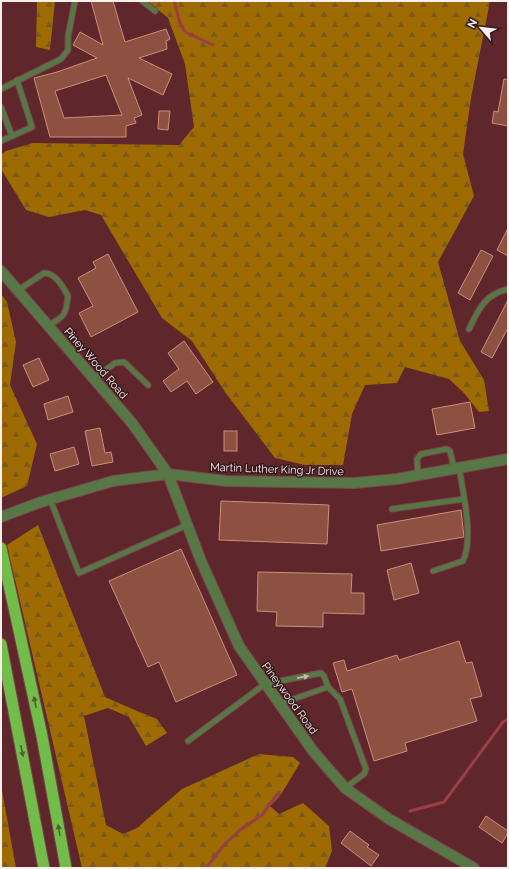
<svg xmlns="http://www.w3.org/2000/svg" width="509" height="869" viewBox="0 0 509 869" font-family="Raleway,sans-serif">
<defs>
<pattern id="forest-firs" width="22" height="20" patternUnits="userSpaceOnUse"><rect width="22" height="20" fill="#9e6b00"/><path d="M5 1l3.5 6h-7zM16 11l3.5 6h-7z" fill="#795b20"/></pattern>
</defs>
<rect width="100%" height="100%" fill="#5f262b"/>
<g fill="url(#forest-firs)">
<path d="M37 1H55L50 50 36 47Z"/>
<path d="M148 1H490L471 98 463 154 474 196 438 262 460 341 484 380 489 411 479 412 464 393 449 379 405 367 397 383 365 385 352 414 343 465H305L275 458 225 392 192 341 162 318 101 215 85 210 49 217 26 210 1 169V155L6 151 33 143 179 145 194 127 185 64 168 18Z"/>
<path d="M1 294 7 302 16 342 10 385 37 444 27 486 1 498Z"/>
<path d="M38 525 105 697 137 711 157 719 167 733 146 746 129 717 108 708 84 716 106 825 123 834 137 828 182 789 259 754 293 757 300 763 280 796 270 806 279 814 303 803 329 826 332 851 325 868H82L7 545Z"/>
<path d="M1 785 16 868H1Z"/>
</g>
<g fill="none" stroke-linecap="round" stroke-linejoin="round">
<g stroke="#983f48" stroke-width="3">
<path d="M174 1 180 23 185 32 213 45"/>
<path d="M410 811 444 802 503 722 508 719"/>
<path d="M206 868 224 845 240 830 262 815 279 792"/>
</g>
</g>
<g fill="#8d5141" stroke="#cf8e7c" fill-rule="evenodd">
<path d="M91 1H113L125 42 166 29 170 39 166 41 167 49 139 58 172 74 163 95 128 78 142 115 134 118 136 123 126 126V137H50L34 78 57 72 97 58 73 45 80 32 103 45ZM106 75 122 115 64 118 55 91Z"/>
<path d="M504 79 508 80V126L492 123 494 111 498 112Z"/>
<path d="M159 111H170L168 130 158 129Z"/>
<path d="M508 228V256L497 250Z"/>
<path d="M481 250 493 256 470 300 458 293Z"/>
<path d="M108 254 138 312 91 337 79 313 93 306 78 278 96 268 93 262Z"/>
<path d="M508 300V328L492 358 481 352Z"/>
<path d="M184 341 213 382 196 394 187 381 171 392 163 381 179 369 168 353Z"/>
<path d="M39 358 49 380 33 387 23 365Z"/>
<path d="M68 396 73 412 48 420 44 404Z"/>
<path d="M470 402 475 428 437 435 432 409Z"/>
<path d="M100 428 105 453 111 452 113 462 92 466 85 431Z"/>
<rect x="224" y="431" width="13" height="20"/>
<path d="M74 447 79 464 55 471 50 454Z"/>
<path d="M221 501 329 505 327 544 219 540Z"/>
<path d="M461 510 464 537 381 551 377 525Z"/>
<path d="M181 549 237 675 176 702 159 662 148 667 109 581Z"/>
<path d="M411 563 419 593 394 600 387 570Z"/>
<path d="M258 572 352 574 351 593H364V614L323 613V627L276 626 277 612 257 611Z"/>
<path d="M459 641 466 663 472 662 482 696 470 699 477 721 405 743 407 751 374 761 352 689 342 692 333 663 344 660 347 671 397 655 399 660Z"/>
<path d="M486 816 508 831V833L502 843 479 827Z"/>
<path d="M350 831 369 845 367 847 379 855 371 866 341 843Z"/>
</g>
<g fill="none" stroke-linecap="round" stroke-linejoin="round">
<g stroke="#78464a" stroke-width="7">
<g id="service">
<path d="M142 1 155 11"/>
<path d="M1 89 61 59 68 50V36L75 1"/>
<path d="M1 107 12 136"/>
<path d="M1 141 32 127 17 80"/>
<path d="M17 291 44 273C56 273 63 287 68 296 66 316 64 316 48 326"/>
<path d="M469 329C479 309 484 295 508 289"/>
<path d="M93 379 115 363 124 362 148 385"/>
<path d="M418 475 417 459 421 454 447 449 450 451 454 468"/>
<path d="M50 499 79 573 187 525"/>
<path d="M392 509 464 499"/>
<path d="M433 571 463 561C474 538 463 493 459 467"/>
<path d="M328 687 340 699 366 769 364 774 345 788"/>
<path d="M188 741 265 684 321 673 324 676 328 687 279 704"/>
</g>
</g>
<g stroke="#78464a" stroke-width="12">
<g id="tertiary">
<path d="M1 271 132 423 168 474 201 561 239 646 313 751 345 788 389 819 474 868"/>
<path d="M1 517 41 502 113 481 168 474 226 481 354 483 397 479 508 459"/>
</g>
</g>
<g stroke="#78464a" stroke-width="13">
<g id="trunk">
<path d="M1 548 42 736 66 868"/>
<path d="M1 644 44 868"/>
</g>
</g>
<use href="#service" stroke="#577747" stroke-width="5"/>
<use href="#tertiary" stroke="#577747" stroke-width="10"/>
<use href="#trunk" stroke="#72bc4a" stroke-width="11"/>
</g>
<defs><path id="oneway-solid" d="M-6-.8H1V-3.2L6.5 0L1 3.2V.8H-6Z"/></defs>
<use fill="#bbbfac" href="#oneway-solid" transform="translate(303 677) rotate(-11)"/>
<g fill="#4f6230">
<use href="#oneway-solid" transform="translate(35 702) rotate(-102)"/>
<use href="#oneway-solid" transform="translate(22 751) rotate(79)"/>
<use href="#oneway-solid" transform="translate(59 830) rotate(-100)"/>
</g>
<g text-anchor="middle" stroke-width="3" stroke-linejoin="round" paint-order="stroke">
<g font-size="11" fill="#feefef" stroke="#33191b">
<text transform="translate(96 363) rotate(49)" y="4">Piney Wood Road</text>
<text transform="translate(277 469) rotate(2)" y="4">Martin Luther King Jr Drive</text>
<text transform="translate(290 698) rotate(54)" y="4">Pineywood Road</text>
</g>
</g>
<rect width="509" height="869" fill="none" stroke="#feefef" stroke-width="4"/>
<g transform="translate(481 28) rotate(298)" stroke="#33191b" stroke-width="3" paint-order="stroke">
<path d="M0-3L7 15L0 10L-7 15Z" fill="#feefef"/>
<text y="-6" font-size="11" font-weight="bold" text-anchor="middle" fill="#feefef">N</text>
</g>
</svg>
